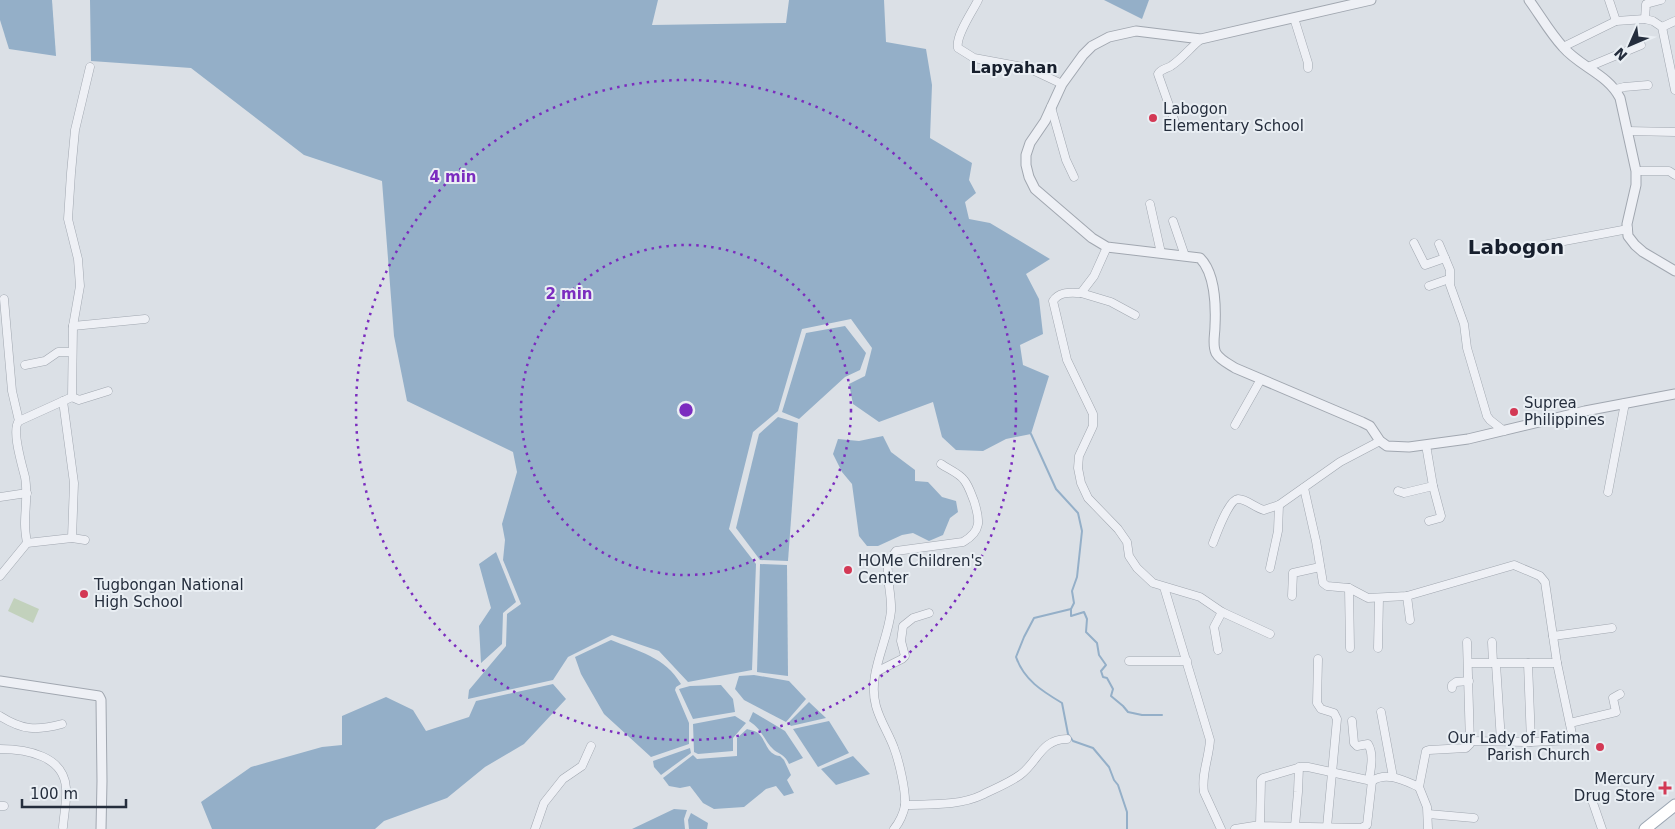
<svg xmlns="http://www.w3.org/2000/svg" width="1675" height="829" viewBox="0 0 1675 829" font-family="'DejaVu Sans',sans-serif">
<rect width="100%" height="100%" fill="#dbe0e6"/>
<path fill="#c2d1bc" d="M14 598 39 609 33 623 8 611Z"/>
<g fill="#94afc8">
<path d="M0 0H52L56 56 9 49 0 20Z"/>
<path d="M90 0H658L652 25 786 23 789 0H884L886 42 926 49 932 85 930 138 972 163 969 180 976 193 965 202 969 219 990 223 1050 259 1026 274 1039 299 1043 334 1020 345 1023 365 1049 376 1031 434 1006 439 983 451 956 450 942 437 933 402 879 422 853 404 849 384 865 376 872 348 851 319 802 329 778 411 753 432 729 529 756 564 752 670 688 682 659 651 612 635 568 657 553 680 468 699 469 690 506 646 507 614 521 604 503 560 505 540 502 524 517 472 513 452 407 401 394 336 382 181 304 155 191 68 91 61Z"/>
<path d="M1104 0H1149L1142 19Z"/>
<path d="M845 326 866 353 860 370 845 377 799 419 782 412 806 333Z"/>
<path d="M778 417 798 423 788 561 760 560 736 528 759 434Z"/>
<path d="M883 436 891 452 915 470V481L928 482 942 497 956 501 958 512 950 518 943 535 929 541 913 533 902 535 878 546H867L859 536 852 484 842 472 833 454 838 439 859 441Z"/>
<path d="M496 552 516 602 503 613 502 644 481 663 479 626 491 608 479 564Z"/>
<path d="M760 564 787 565 788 676 757 672Z"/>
<path d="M611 640C638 651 665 657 681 684L676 687 675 690 689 723V744L651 757 604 714 581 674 575 657Z"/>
<path d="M754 675 789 681 806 699 786 722 744 700 735 689 739 676Z"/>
<path d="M553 684 566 699 524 744 485 767 447 798 384 821 375 829H212L201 802 251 767 322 747 342 745V716L386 697 413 710 426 731 469 717 476 701Z"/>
<path d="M721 685 733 699 735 712 693 719 679 689 690 686Z"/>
<path d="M809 702 826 718 791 726 788 723Z"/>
<path d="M753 712 785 731 803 758 789 764C785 755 781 755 774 750 764 741 763 730 749 721Z"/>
<path d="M735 716 746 723 733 738V751L698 754 694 752 693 724Z"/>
<path d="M829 721 849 753 818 767 793 729Z"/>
<path d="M747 729C750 730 756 731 758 733 767 741 766 754 780 756L784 760 791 775 787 780 794 793 784 796 776 786 766 789 744 807 714 809 703 803 690 786 680 788 669 786 663 778 693 755 697 759 737 756V738Z"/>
<path d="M690 748 691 753 661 775 654 767 653 761Z"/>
<path d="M853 756 870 774 836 785 821 769Z"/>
<path d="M674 809 687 810 684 819 685 829H632Z"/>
<path d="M691 813 708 823 707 829H689L688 820Z"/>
</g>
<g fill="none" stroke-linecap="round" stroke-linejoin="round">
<g stroke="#94afc8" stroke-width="2">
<path d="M1031 434 1056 489 1078 513 1082 531 1077 577 1072 591 1074 603 1071 609 1034 618 1024 637 1016 657C1024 680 1042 691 1062 703L1068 734 1073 741 1093 748 1109 767 1114 780 1118 785 1127 812V829"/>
<path d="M1071 609V616L1084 612 1087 619 1086 632 1097 643 1099 655 1106 665 1101 671 1103 677 1107 678 1113 689 1111 696 1123 706 1128 712 1142 715H1162"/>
</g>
<g stroke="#a1a7b0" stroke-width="9">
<g id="minor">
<path d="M978 0C973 11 955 36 958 48L974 58 1028 68 1062 84"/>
<path d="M1609 0 1616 21"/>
<path d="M1294 18 1308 63V68"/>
<path d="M1645 19 1646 4 1661 0"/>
<path d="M1662 27 1675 21"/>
<path d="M1563 47 1616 21 1645 19 1653 21 1662 27 1675 90"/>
<path d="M1588 67 1641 45"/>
<path d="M1616 89 1624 87 1648 85"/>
<path d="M1051 107 1066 160 1074 177"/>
<path d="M1176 125 1158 74C1161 69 1166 69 1171 66 1182 59 1191 47 1201 39"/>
<path d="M1627 131 1675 132"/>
<path d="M1636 171H1669L1675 175"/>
<path d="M1150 204 1161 253"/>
<path d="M1173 221 1185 256"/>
<path d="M1414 243 1425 265 1445 258"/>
<path d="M1439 244 1450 270V285L1464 324 1467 348 1487 416 1490 420 1504 431"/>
<path d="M1543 245 1628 229"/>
<path d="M1107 247 1094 276 1081 293C1070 293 1060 291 1053 301L1067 360 1093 414V426L1079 456 1078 468 1081 483 1088 498 1118 529 1127 542 1129 556 1137 568 1153 583 1200 597 1222 612 1270 634"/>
<path d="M1429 286 1449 279"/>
<path d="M1081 293 1111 302 1135 315"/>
<path d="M4 299 12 391 19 421"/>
<path d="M73 326 145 319"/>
<path d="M25 365 45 361 58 352H72"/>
<path d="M72 397 73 326 80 286 78 259 68 219 71 173 75 130 90 67"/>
<path d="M72 397 79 400 108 391"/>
<path d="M63 401 74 483 72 538"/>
<path d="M1235 425 1261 379"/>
<path d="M1304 488 1316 541 1323 583 1327 586 1349 588 1368 598 1407 596 1514 565 1540 576 1545 582 1557 663 1572 734 1571 740 1531 742 1471 741"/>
<path d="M1398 491 1404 493 1433 486 1426 445"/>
<path d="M1608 492 1625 403"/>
<path d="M0 497 27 493"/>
<path d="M1429 521 1440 518 1441 516 1433 486"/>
<path d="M27 543 72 538 85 540"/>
<path d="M1213 543C1216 535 1229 499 1238 499 1247 499 1255 508 1264 510L1279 505 1340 462 1380 441"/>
<path d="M1270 568 1278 531 1279 505"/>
<path d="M0 576 27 543C26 537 25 530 25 524 25 508 28 493 25 477 22 465 11 429 19 421L72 397"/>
<path d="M1164 587 1210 740C1209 758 1201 775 1204 792L1221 829"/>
<path d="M1349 588 1350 648"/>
<path d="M1292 596 1293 573 1320 567"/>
<path d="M1407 596 1410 620"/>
<path d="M1553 636 1612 628"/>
<path d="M1492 642 1493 663"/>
<path d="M1378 648 1379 598"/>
<path d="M1218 650 1214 627 1222 612"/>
<path d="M1318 659 1317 703 1321 709 1334 713 1337 719 1327 827"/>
<path d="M1129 661H1187"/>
<path d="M1469 663H1557"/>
<path d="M1528 663 1531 742"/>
<path d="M1496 664 1501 741"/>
<path d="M876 672 902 659 905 656 901 641 903 626 913 618 929 613"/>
<path d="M1452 688V685L1456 682 1469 681"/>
<path d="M1381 712 1393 777"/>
<path d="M0 716C22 730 36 731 62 724"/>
<path d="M1352 721 1354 743 1357 746 1368 744C1374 754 1371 768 1369 780"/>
<path d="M1570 723 1616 712 1613 698 1620 694"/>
<path d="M0 749C27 749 64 756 66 788 67 800 64 814 63 827"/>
<path d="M1592 800 1602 829"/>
<path d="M905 805C930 804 959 806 982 795 994 789 1009 783 1020 775 1038 762 1041 739 1067 739"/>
<path d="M0 806H4"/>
<path d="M1428 814 1474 818"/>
<path d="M1260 825 1261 780 1263 778 1301 767H1308L1372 781C1387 771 1405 781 1419 787"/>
<path d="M1295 826 1298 792 1299 767"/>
<path d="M535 829 544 803 563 779 582 766 591 746"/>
<path d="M894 829C899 823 904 813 905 805 906 791 899 761 894 748 889 734 880 721 876 706 867 674 888 642 891 611 892 595 886 578 888 562L896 551 963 542C982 531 980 520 974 501 971 494 969 486 964 480 959 473 948 469 941 464"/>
<path d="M1235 829 1260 825 1262 826 1361 828 1367 825 1372 781"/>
<path d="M1428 829 1427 807 1419 787 1426 751 1429 750 1466 748 1470 744 1467 642"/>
</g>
</g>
<g stroke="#a1a7b0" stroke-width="11">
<g id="tertiary">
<path d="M1371 0 1201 39 1136 31 1109 37 1092 46 1083 55 1062 84 1045 121 1030 143 1026 155V165L1029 177 1035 189 1092 238 1107 247 1200 258C1215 273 1216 306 1215 326 1215 335 1212 345 1216 353 1220 360 1229 364 1235 368L1362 422 1370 426 1380 441 1387 446 1409 447 1468 439 1585 411 1675 394"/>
<path d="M1529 0C1540 15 1550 33 1563 47 1580 67 1608 74 1620 98L1636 171V185L1627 224 1628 236 1635 245 1643 252 1675 271"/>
<path d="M0 681 99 696 101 700 102 781 101 829"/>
</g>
</g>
<g stroke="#9aa5b2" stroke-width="13">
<path id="primary" d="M1645 829 1675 805"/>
</g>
<use href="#minor" stroke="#eef0f5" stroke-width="8"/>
<use href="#tertiary" stroke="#eef0f5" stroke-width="9"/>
<use href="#primary" stroke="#fff" stroke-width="11"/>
</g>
<g fill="none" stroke="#7b2cbf" stroke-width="2.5" stroke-dasharray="2.5 5">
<circle cx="686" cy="410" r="165"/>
<circle cx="686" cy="410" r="330"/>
</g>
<g fill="#d33955" stroke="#eaeff4" stroke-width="2">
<circle cx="1153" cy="118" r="5"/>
<circle cx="1514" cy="412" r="5"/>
<circle cx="848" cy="570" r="5"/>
<circle cx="84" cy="594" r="5"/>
<circle cx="1600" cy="747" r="5"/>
<path d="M1662.5 780.5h5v5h5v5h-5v5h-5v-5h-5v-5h5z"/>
</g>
<g text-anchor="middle" stroke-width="4" stroke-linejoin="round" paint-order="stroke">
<g font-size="15" fill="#252e3d" stroke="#eaeff4" text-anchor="start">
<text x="1163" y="114">Labogon<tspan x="1163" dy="17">Elementary School</tspan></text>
<text x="1524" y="408">Suprea<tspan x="1524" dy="17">Philippines</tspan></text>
<text x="858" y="566">HOMe Children's<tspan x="858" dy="17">Center</tspan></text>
<text x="94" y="590">Tugbongan National<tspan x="94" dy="17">High School</tspan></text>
<text x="1590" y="743" text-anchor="end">Our Lady of Fatima<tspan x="1590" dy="17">Parish Church</tspan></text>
<text x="1655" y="784" text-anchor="end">Mercury<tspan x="1655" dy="17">Drug Store</tspan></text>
</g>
<g font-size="16" font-weight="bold" fill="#171f2d" stroke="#eaeff4">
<text x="1014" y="73">Lapyahan</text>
</g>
<g font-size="20" font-weight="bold" fill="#171f2d" stroke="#eaeff4">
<text x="1516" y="254">Labogon</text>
</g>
</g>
<circle cx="686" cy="410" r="8" fill="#7b2cbf" stroke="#eaeff4" stroke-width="2.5"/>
<g font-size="15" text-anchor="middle" font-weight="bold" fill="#7b2cbf" stroke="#eaeff4" stroke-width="4" stroke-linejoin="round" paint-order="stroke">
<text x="453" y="182">4 min</text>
<text x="569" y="299">2 min</text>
</g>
<g transform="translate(1630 45) rotate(225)" stroke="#eaeff4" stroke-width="4" paint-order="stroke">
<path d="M0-4L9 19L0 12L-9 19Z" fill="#252e3d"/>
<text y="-8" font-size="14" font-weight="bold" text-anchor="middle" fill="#252e3d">N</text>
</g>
<path d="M22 799v8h104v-8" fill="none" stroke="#252e3d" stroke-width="2.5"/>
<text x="30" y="799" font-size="15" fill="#252e3d" stroke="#eaeff4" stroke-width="4" paint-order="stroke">100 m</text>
</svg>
